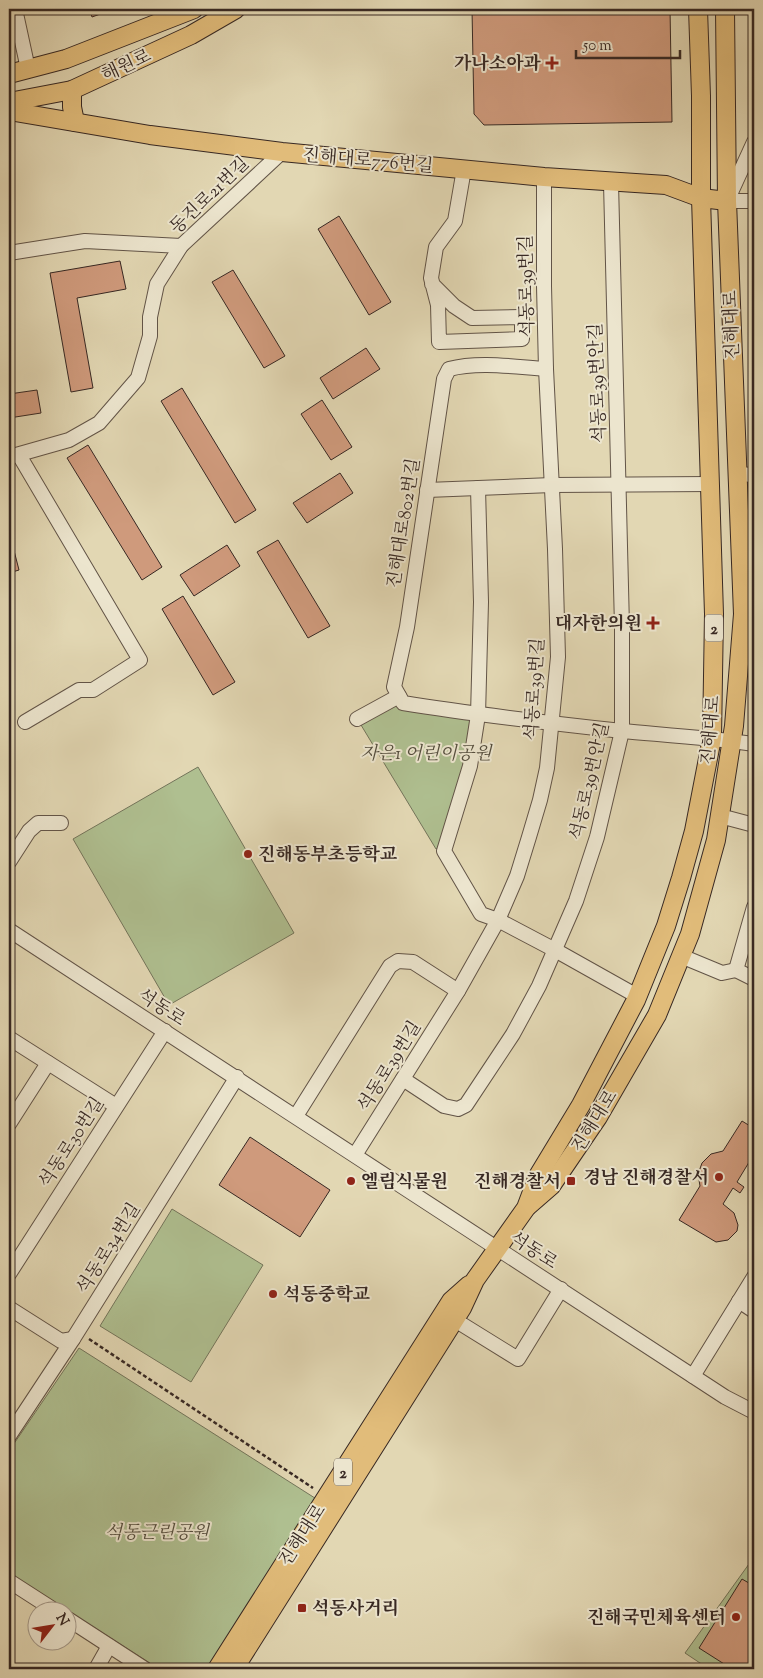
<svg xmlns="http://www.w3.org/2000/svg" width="763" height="1678" viewBox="0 0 763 1678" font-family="'Sorts Mill Goudy','Noto Serif KR',serif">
<rect width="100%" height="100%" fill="#e2d7b3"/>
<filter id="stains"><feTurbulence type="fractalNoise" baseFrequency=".004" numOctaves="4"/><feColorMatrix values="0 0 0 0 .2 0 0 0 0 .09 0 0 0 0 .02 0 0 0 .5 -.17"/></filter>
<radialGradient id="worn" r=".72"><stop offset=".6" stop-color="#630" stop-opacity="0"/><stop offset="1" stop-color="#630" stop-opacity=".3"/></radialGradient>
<g fill="#afbf90" stroke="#73745a">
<path d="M395 705 473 719 465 765 441 847 436 849 361 725Z"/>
<path d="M198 767 294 933 169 1005 73 839Z"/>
<path d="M172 1209 263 1265 191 1382 100 1326Z"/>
<path d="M79 1348 318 1500 207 1669H159L9 1573V1451Z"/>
<path d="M754 1557V1669H709L685 1653Z"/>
</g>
<g fill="#cf9a7c" stroke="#372823">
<path d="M89 9H114L92 17Z"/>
<path d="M472 9H670L672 122 484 125 474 114Z"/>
<path d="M339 216 391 302 369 315 318 229Z"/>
<path d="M120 261 126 289 77 298 93 388 71 392 50 273Z"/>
<path d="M233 270 285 356 264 368 212 282Z"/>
<path d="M366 348 380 369 333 399 320 378Z"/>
<path d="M182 388 256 510 235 523 161 401Z"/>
<path d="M37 390 41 413 9 418V394Z"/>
<path d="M322 400 352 447 331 460 301 414Z"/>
<path d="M88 445 162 567 142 580 67 458Z"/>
<path d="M340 473 353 493 307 523 293 503Z"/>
<path d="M9 531 19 570 9 573Z"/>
<path d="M278 540 330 626 308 638 257 552Z"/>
<path d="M227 545 240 566 194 596 180 575Z"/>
<path d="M183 596 235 682 213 695 162 609Z"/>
<path d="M754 1119V1154L737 1182 744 1187 740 1193 733 1188 723 1204 734 1213 738 1225 737 1231 728 1240 716 1242 679 1220 700 1186 698 1174 702 1163 711 1154 723 1151 742 1121 750 1126Z"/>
<path d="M250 1137 330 1190 300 1237 219 1185Z"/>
<path d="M742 1579 754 1586V1669H732L699 1648Z"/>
</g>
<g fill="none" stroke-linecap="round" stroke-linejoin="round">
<g stroke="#625447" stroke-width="16">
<g id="minor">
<path d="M15 9 28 69"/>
<path d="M754 142 727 201H754"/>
<path d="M9 253 85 241 181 246"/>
<path d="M432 284 454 306 472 318 522 317V339L439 342 438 305 431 278 436 247 455 221 464 169"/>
<path d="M546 369C515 367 479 361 449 369L444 379 407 627 394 687 403 703C476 715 549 723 622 731 666 735 710 738 754 744"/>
<path d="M19 455 140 660 93 690H79L25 722"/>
<path d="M9 457 69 440 99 423 138 378 150 336V317L157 284 181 246 282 152"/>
<path d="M737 474 754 475"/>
<path d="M478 488 481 602 478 715 470 766 444 851 481 914 498 920 555 950 637 996"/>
<path d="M427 490 552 485 711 484"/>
<path d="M357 719 399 696"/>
<path d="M720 816 754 825"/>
<path d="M9 862 29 831 38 823H61"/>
<path d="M9 930 725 1397 754 1412"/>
<path d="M681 956 722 973 736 970"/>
<path d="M736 970 754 907"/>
<path d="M736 970 754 979"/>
<path d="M9 1038 116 1106"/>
<path d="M403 1079 444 1106 458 1109 466 1105 513 1034 539 986 576 901 597 837 622 731V627L611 183"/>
<path d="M296 1116 390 966 398 961 413 962 458 991"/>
<path d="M9 1124 48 1063"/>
<path d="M355 1155 458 991 498 920 517 876 529 837 540 800 547 768 558 657 555 549 546 369 544 286V177"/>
<path d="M9 1274 165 1031"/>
<path d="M739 1301 754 1311"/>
<path d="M9 1308 61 1341 73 1339"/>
<path d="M455 1320 518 1359 561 1289"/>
<path d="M693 1376 754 1277"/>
<path d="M9 1436 73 1339 237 1077"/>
<path d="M9 1581 54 1610"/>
<path d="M68 1619 145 1669"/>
<path d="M96 1669 109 1646"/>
</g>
</g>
<g stroke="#372823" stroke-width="20">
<g id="major">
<path d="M9 74 66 59 194 9"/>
<path d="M72 90V107L75 122"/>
<path d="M9 102 72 90 191 35 236 9"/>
<path d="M9 111 150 135 282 152 544 177 666 185 701 198 727 201"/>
<path d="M528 1206 551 1186 598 1117 657 1015 690 934 716 840 734 726 743 614 727 201 725 9"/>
<path d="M217 1669 451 1301 469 1285"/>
<path d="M234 1669 462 1308 475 1280 526 1208 538 1176 581 1105 636 1000 666 926 681 878 694 831 712 738 714 614 701 198V96L698 9"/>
</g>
</g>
<path stroke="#372823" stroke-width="2.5" stroke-dasharray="4 2.5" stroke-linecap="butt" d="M89 1339 313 1488"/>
<use href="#minor" stroke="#ece5ce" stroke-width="14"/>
<use href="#major" stroke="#e1bc7a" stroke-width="18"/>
</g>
<g fill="#8f2418" stroke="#ece5ce" stroke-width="2">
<path d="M549.5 55.5h5v5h5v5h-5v5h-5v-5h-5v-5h5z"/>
<path d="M650.5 615.5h5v5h5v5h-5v5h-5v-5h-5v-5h5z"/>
<circle cx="248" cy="854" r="5"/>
<circle cx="719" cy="1177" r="5"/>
<circle cx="351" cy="1181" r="5"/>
<rect x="566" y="1176" width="10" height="10" rx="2.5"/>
<circle cx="273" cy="1294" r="5"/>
<rect x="297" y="1603" width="10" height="10" rx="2.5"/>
<circle cx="736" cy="1617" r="5"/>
</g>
<g text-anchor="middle" stroke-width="4" stroke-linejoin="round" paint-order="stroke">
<g fill="#ece5ce" stroke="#6d6156" stroke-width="1">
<rect x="705" y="614.5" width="18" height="27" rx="4"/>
<rect x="334" y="1458.5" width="18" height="27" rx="4"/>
</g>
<g font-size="16" font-weight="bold" fill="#372823">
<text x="714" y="634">2</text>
<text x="343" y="1478">2</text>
</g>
<g font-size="18" font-weight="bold" fill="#372823" stroke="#ece5ce" text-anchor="end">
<text x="541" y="69">가나소아과</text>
<text x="642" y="629">대자한의원</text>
<text x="258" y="860" text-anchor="start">진해동부초등학교</text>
<text x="709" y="1183">경남 진해경찰서</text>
<text x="361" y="1187" text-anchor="start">엘림식물원</text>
<text x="561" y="1187">진해경찰서</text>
<text x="283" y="1300" text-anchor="start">석동중학교</text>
<text x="312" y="1614" text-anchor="start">석동사거리</text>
<text x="726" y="1623">진해국민체육센터</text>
</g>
<g font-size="18" fill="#372823" stroke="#ece5ce">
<text transform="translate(126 65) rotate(-25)" y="6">해원로</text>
<text transform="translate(368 160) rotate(5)" y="6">진해대로776번길</text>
<text transform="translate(209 195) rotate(-44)" y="6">동진로21번길</text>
<text transform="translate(526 286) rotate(-91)" y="6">석동로39번길</text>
<text transform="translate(731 325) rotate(-92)" y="6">진해대로</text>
<text transform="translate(597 383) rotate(-92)" y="6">석동로39번안길</text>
<text transform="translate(403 523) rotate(-81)" y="6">진해대로802번길</text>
<text transform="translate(534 689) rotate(-86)" y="6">석동로39번길</text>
<text transform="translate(710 730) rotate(-85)" y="6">진해대로</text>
<text transform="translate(589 781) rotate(-77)" y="6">석동로39번안길</text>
<text transform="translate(162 1007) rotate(33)" y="6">석동로</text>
<text transform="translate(389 1066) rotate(-58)" y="6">석동로39번길</text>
<text transform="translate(594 1121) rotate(-58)" y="6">진해대로</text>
<text transform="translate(71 1142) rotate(-57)" y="6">석동로30번길</text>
<text transform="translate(108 1248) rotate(-58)" y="6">석동로34번길</text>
<text transform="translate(534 1250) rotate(33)" y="6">석동로</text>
<text transform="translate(302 1535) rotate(-57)" y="6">진해대로</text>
</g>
<g font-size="18" font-style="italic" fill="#554e3e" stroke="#ece5ce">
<text x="426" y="759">자은1 어린이공원</text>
<text x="157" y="1538">석동근린공원</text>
</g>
</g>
<rect width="763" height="1678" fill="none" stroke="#e2d7b3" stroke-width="30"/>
<rect x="10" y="10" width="743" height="1658" fill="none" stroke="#372823" stroke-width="2.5"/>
<rect x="15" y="15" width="733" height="1648" fill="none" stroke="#372823"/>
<g transform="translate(52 1626) rotate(59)"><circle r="24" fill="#ece5ce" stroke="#a4998a"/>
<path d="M0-4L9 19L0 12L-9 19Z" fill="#8f2418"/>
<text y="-8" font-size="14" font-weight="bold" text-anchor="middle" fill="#372823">N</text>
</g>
<path d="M576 50v8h104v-8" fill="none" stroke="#372823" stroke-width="2.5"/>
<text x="583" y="50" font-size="15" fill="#372823" stroke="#ece5ce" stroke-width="4" paint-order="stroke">50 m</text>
<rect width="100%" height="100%" filter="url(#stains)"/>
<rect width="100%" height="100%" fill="url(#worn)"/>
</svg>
